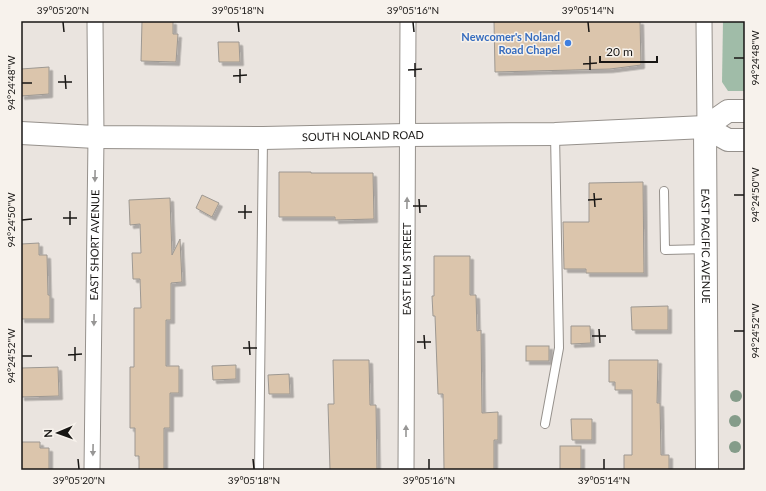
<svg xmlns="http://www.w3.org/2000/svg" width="766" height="491" viewBox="0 0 766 491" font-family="Lato,sans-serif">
<defs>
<filter id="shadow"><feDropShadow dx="3.5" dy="3.5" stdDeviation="0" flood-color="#0004"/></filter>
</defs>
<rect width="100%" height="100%" fill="#eae4df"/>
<path fill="#a0bca8" d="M723 21H745V91H728L722 82Z"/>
<g fill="#dbc5ac" stroke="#9d9892" filter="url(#shadow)">
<path d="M142 21H173V34H178L176 62 141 61Z"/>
<path d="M494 21H640L641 65 610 69 495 72Z"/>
<path d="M218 42H239L240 62H219Z"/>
<path d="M49 67V94L21 96V69Z"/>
<path d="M279 172H311V173H373L374 219 335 220V217H279Z"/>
<path d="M643 182 644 273H586V269H564L563 222H589V183Z"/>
<path d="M202 195 219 203 212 217 196 208Z"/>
<path d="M170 198 172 255 180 239 182 282 171 283V320H166V366H179V393H170V428H164V470H139V456H135V428H130V367H134V308H141L140 279H133L132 253H141L140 224 130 225 129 200Z"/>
<path d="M39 243V255H47L48 295H50V319H21V244Z"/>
<path d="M434 256H470V295H476L477 331 481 330 482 413 498 412V440H494V470H444L443 394H438L435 316H433L432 296H434Z"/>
<path d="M668 306V330H632L631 307Z"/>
<path d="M571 326H590L591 343 571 344Z"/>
<rect x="526" y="346" width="23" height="15"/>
<path d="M333 360H369L370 405H376L377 470H330L328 404H334Z"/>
<path d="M609 360H658L657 403H660L661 455H669V470H624V455H632V390H615V382H609Z"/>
<path d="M236 365V379L213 380 212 366Z"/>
<path d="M58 367 59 396 21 397V368Z"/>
<path d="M289 374 290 394H269L268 375Z"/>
<path d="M571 419H592V440H572Z"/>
<path d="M21 442H40V448H49V470H21Z"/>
<rect x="560" y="446" width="21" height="23"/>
</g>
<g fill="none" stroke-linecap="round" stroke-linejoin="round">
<g stroke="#96918c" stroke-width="10">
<g id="lane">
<path d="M664 191 665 250 706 249"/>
<path d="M545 424 559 348 555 134"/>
<path d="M259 470 263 139"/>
</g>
</g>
<g stroke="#96918c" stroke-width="17">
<g id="street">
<path d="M704 21 705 127"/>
<path id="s1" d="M92 470 96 137 95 21"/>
<path id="s2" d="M406 470 408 21"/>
</g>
</g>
<g stroke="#96918c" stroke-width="24">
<g id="secondary">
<path id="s3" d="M705 127 707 470"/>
</g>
</g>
<g stroke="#96918c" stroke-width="24">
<g id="primary">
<path d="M705 127 728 140H745"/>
<path id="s4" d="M21 133 96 137 263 138 407 135 555 134 705 127 728 111H745"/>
</g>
</g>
<use href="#lane" stroke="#fff" stroke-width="8"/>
<use href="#street" stroke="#fff" stroke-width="15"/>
<use href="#secondary" stroke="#fff" stroke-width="22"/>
<use href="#primary" stroke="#fff" stroke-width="22"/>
</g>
<g fill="#859c8a">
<circle cx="736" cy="396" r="6"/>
<circle cx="735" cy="421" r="6"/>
<circle cx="735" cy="447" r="6"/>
</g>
<defs><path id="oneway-solid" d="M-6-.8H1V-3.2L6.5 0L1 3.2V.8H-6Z"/></defs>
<g fill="#979695">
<use href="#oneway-solid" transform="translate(95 176) rotate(91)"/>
<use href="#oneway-solid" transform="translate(407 203) rotate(-89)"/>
<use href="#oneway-solid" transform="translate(94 320) rotate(91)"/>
<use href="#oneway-solid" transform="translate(406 431) rotate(-90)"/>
<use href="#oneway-solid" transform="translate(93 450) rotate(91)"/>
</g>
<path fill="none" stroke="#181614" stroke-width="1.5" d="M63 22 64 32M238 22 239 32M413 22 414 32M588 22 589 32M590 56V70M734 58H744M415 63V77M583 64 597 63M240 69V83M408 70 422 69M65 75 66 89M233 76 247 75M58 82H72M22 83H32M594 193 595 207M734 195H744M419 199 420 213M588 200 602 199M245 205V219M413 206H427M70 211V225M238 212H252M63 218H77M22 220 32 219M599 329 600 343M734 331H744M424 335 425 349M592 336H606M249 341 250 355M417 342H431M75 347V361M243 348H257M68 355 82 354M22 356H32M78 459 79 469M253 459 254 469M429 459V469M604 459V469"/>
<circle fill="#3f7fe0" stroke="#f7f2ec" stroke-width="1.5" cx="568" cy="43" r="4"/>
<g text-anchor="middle" stroke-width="3" stroke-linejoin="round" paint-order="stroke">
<g font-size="11" font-weight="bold" fill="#366cbe" stroke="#f7f2ec" text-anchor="end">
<text x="560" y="41">Newcomer's Noland<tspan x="560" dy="13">Road Chapel</tspan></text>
</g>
<g font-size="11" fill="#181614" stroke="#f7f2ec">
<text dy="4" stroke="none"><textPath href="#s4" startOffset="342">SOUTH NOLAND ROAD</textPath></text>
<text dy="4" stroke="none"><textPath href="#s1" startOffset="225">EAST SHORT AVENUE</textPath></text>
<text dy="4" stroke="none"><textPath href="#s3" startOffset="119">EAST PACIFIC AVENUE</textPath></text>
<text dy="4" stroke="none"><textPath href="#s2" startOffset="201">EAST ELM STREET</textPath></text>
</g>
</g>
<rect width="766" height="491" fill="none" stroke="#f7f2ec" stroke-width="44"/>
<g transform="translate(58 433) rotate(268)" stroke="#f7f2ec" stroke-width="3" paint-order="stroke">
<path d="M0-3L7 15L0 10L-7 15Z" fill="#181614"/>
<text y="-6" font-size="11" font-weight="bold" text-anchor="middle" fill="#181614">N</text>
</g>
<path d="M600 56v6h57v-6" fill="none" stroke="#181614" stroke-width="2"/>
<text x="606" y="56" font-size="12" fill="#181614" stroke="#f7f2ec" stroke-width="3" paint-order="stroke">20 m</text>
<rect x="22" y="22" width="722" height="447" fill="none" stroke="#181614" stroke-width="1.5"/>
<g font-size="10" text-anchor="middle" fill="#181614">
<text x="63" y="14">39°05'20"N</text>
<text x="238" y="14">39°05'18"N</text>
<text x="413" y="14">39°05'16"N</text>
<text x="588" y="14">39°05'14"N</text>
<text transform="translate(755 58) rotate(-90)" y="4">94°24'48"W</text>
<text transform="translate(11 83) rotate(-90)" y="4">94°24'48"W</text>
<text transform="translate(755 195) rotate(-90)" y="4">94°24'50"W</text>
<text transform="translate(11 220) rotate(-90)" y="4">94°24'50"W</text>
<text transform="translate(755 331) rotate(-90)" y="4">94°24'52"W</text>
<text transform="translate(11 356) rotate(-90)" y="4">94°24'52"W</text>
<text x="79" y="484">39°05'20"N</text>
<text x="254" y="484">39°05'18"N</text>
<text x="429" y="484">39°05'16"N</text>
<text x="604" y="484">39°05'14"N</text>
</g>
</svg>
